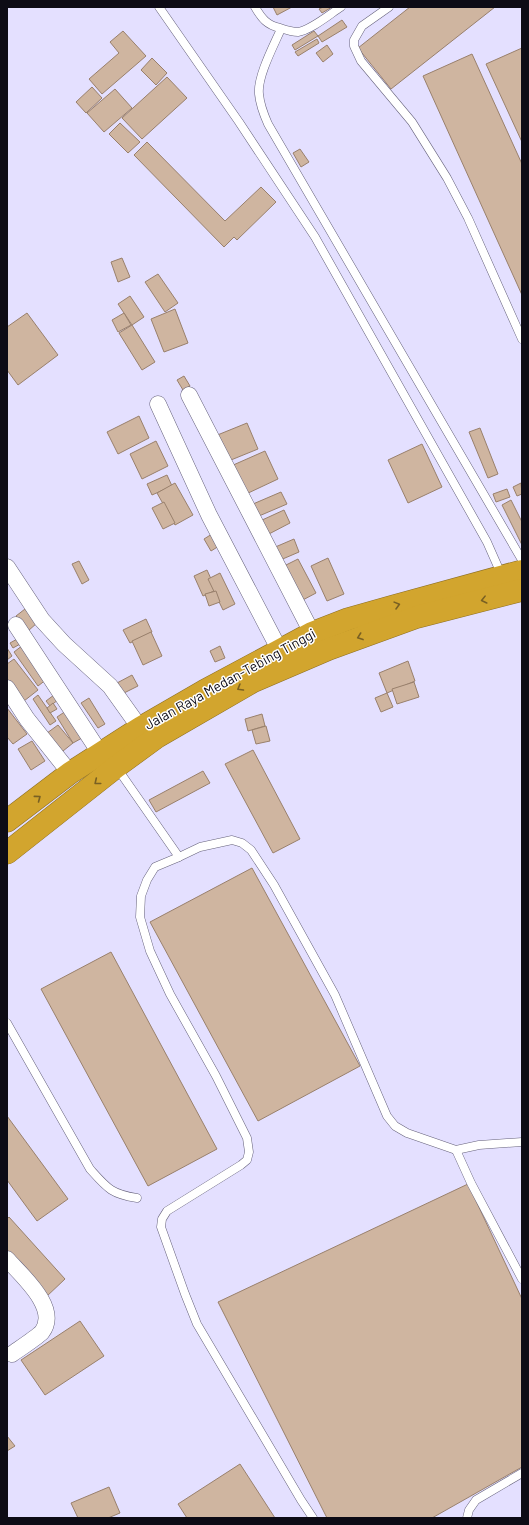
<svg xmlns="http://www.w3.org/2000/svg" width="529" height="1525" viewBox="0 0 529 1525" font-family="Barlow,sans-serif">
<rect width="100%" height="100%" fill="#e4e0ff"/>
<g fill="#cfb5a0" stroke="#99806c">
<path d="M273 7H292L277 15Z"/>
<path d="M323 7H332L322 13 319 9Z"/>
<path d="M410 7H495L391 89 358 48Z"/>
<path d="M342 20 347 27 322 42 318 36Z"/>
<path d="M123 31 146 56 102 94 89 79 119 53 110 42Z"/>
<path d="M314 31 318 36 295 50 292 45Z"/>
<path d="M317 39 319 43 298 56 295 52Z"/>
<path d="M327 45 333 54 323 62 316 53Z"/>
<path d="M522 48V142L486 64Z"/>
<path d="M472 54 522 164V295L423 76Z"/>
<path d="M152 58 167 73 156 85 141 70Z"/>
<path d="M167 77 187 98 142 139 122 118Z"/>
<path d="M92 87 102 98 86 113 76 102Z"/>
<path d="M115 89 132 108 104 132 87 113Z"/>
<path d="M120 123 140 142 128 153 109 134Z"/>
<path d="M147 142 225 221 261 187 276 202 237 240 234 237 224 247 134 155Z"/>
<path d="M300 149 309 162 301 167 293 153Z"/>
<path d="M122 258 130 277 118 282 111 262Z"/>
<path d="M158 274 178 303 165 312 145 282Z"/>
<path d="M130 296 144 317 132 325 118 304Z"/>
<path d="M175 309 188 343 164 352 151 319Z"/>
<path d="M27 313 58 355 18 385 7 370V327Z"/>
<path d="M124 313 131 325 118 332 112 320Z"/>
<path d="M132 325 155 362 142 370 119 333Z"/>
<path d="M184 376 190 386 183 390 177 380Z"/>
<path d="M139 416 149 438 118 454 107 432Z"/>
<path d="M247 423 258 449 226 462 215 436Z"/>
<path d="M480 428 498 474 488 478 469 432Z"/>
<path d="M156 441 168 466 142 479 130 454Z"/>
<path d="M422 444 442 487 408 503 388 460Z"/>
<path d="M265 451 278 479 244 495 231 466Z"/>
<path d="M167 475 172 486 152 495 147 484Z"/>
<path d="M175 483 193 515 175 525 157 493Z"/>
<path d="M521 483 522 494 517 496 513 487Z"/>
<path d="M507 489 510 497 496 502 493 494Z"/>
<path d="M281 492 287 504 259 516 253 504Z"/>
<path d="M511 500 522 522V545L502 505Z"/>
<path d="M164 502 175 523 163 529 152 508Z"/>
<path d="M284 510 290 523 267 535 260 521Z"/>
<path d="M212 534 219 546 211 551 204 539Z"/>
<path d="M294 539 299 552 278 561 273 548Z"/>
<path d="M328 558 344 594 327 601 311 566Z"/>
<path d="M298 559 316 593 299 602 282 567Z"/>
<path d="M79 561 89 580 82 584 72 564Z"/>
<path d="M207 570 216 590 203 596 194 576Z"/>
<path d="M220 573 235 604 223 610 208 579Z"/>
<path d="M216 591 220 602 209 606 205 594Z"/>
<path d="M25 609 37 623 28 631 16 616Z"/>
<path d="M146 619 152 632 130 643 123 630Z"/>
<path d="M151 632 162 656 143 665 132 641Z"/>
<path d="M19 638 22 643 13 648 10 643Z"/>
<path d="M23 645 47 679 38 686 14 652Z"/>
<path d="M220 646 225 658 215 662 210 651Z"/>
<path d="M7 648 12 656 7 660Z"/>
<path d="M14 659 38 690 24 701 7 679V664Z"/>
<path d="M408 661 415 681 387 693 379 673Z"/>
<path d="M132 675 138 686 122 694 117 683Z"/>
<path d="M414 682 419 697 397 704 392 689Z"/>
<path d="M58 692 62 697 50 706 46 701Z"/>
<path d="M387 693 393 707 381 712 375 698Z"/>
<path d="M38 695 56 721 50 725 33 699Z"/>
<path d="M89 698 105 724 98 728 81 703Z"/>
<path d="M53 703 57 709 50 713 47 708Z"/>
<path d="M7 708 27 734 13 744 7 737Z"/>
<path d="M66 711 82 738 73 743 57 717Z"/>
<path d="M262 714 265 726 248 731 245 719Z"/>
<path d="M58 725 73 743 58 755 43 736Z"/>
<path d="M266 726 270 741 256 744 252 730Z"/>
<path d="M32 741 45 761 31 770 18 749Z"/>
<path d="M253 750 300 839 273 853 225 764Z"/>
<path d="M203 771 210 783 156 812 149 800Z"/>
<path d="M252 868 360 1066 258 1121 150 922Z"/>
<path d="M111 952 217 1149 148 1186 41 989Z"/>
<path d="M7 1116 68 1199 37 1221 7 1180Z"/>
<path d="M468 1184 522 1299V1467L432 1518H327L218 1302Z"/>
<path d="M9 1217 65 1279 46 1297 7 1254V1219Z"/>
<path d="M80 1321 104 1356 45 1395 21 1360Z"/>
<path d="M7 1436 15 1446 7 1451Z"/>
<path d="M240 1464 275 1518H187L178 1504Z"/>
<path d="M109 1487 120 1513 108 1518H78L71 1503Z"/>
</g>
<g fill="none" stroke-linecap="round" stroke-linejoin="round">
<g stroke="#66627c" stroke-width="9">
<g id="lane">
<path d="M159 7 239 122 315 237 487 542 502 576"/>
<path d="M255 7C262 19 267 25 280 28 286 30 292 32 298 32 311 30 330 14 341 7"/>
<path d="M389 7 362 26 354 40V46L361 61 412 122 447 178 468 218 522 339"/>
<path d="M281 29C274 45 257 77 259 94 260 105 264 115 268 124L522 560"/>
<path d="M117 768 179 857 155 867 147 880 141 896 140 917 150 951 170 994 216 1076 247 1138 249 1152 247 1160 241 1165 167 1211 162 1219 161 1227 185 1294 197 1324 301 1500 313 1518"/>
<path d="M179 857 200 847 232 840 242 843 251 850 274 885 335 995 387 1116 395 1126 407 1133 456 1150"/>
<path d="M7 1023 90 1169C107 1188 111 1194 137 1198"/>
<path d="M522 1142 479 1145 456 1150 471 1183 522 1279"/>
<path d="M467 1518 469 1510 476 1500 522 1473"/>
</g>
</g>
<g stroke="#66627c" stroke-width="17">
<g id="street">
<path d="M189 395 312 633"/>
<path d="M158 404 209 515 279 649"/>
<path d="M7 567 42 620 64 644 110 686 140 728"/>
<path d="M16 625 100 753"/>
<path d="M7 688 27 719 70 773"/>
<path d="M7 1259C21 1275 60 1308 42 1332 36 1338 19 1349 12 1354"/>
</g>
</g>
<g stroke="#8d6f25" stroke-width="23">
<g id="highway">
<path d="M7 821 70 773 140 728 204 691 312 633 348 619 394 606 522 571"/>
<path d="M7 853 116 767 157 737 252 682 329 649 417 617 522 590"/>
</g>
</g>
<use href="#lane" stroke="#fff" stroke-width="8"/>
<use href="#street" stroke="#fff" stroke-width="16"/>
<use href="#highway" stroke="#d2a52e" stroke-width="22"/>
</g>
<defs><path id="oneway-chevron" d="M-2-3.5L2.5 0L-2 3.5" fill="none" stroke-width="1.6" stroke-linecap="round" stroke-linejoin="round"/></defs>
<g stroke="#796023">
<use href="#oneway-chevron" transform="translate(484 600) rotate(166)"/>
<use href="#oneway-chevron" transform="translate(397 605) rotate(-15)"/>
<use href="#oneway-chevron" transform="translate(360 637) rotate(160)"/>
<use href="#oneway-chevron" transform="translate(240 688) rotate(150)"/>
<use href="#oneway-chevron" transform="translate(97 782) rotate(141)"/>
<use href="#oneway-chevron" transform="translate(38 798) rotate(-37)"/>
</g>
<g text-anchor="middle" stroke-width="3" stroke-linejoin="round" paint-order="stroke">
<g font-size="14" fill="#0d0b15" stroke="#fff">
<text transform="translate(230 679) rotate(-29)" y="5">Jalan Raya Medan-Tebing Tinggi</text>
</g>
</g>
<rect width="529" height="1525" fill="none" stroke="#0d0b15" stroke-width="16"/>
</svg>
